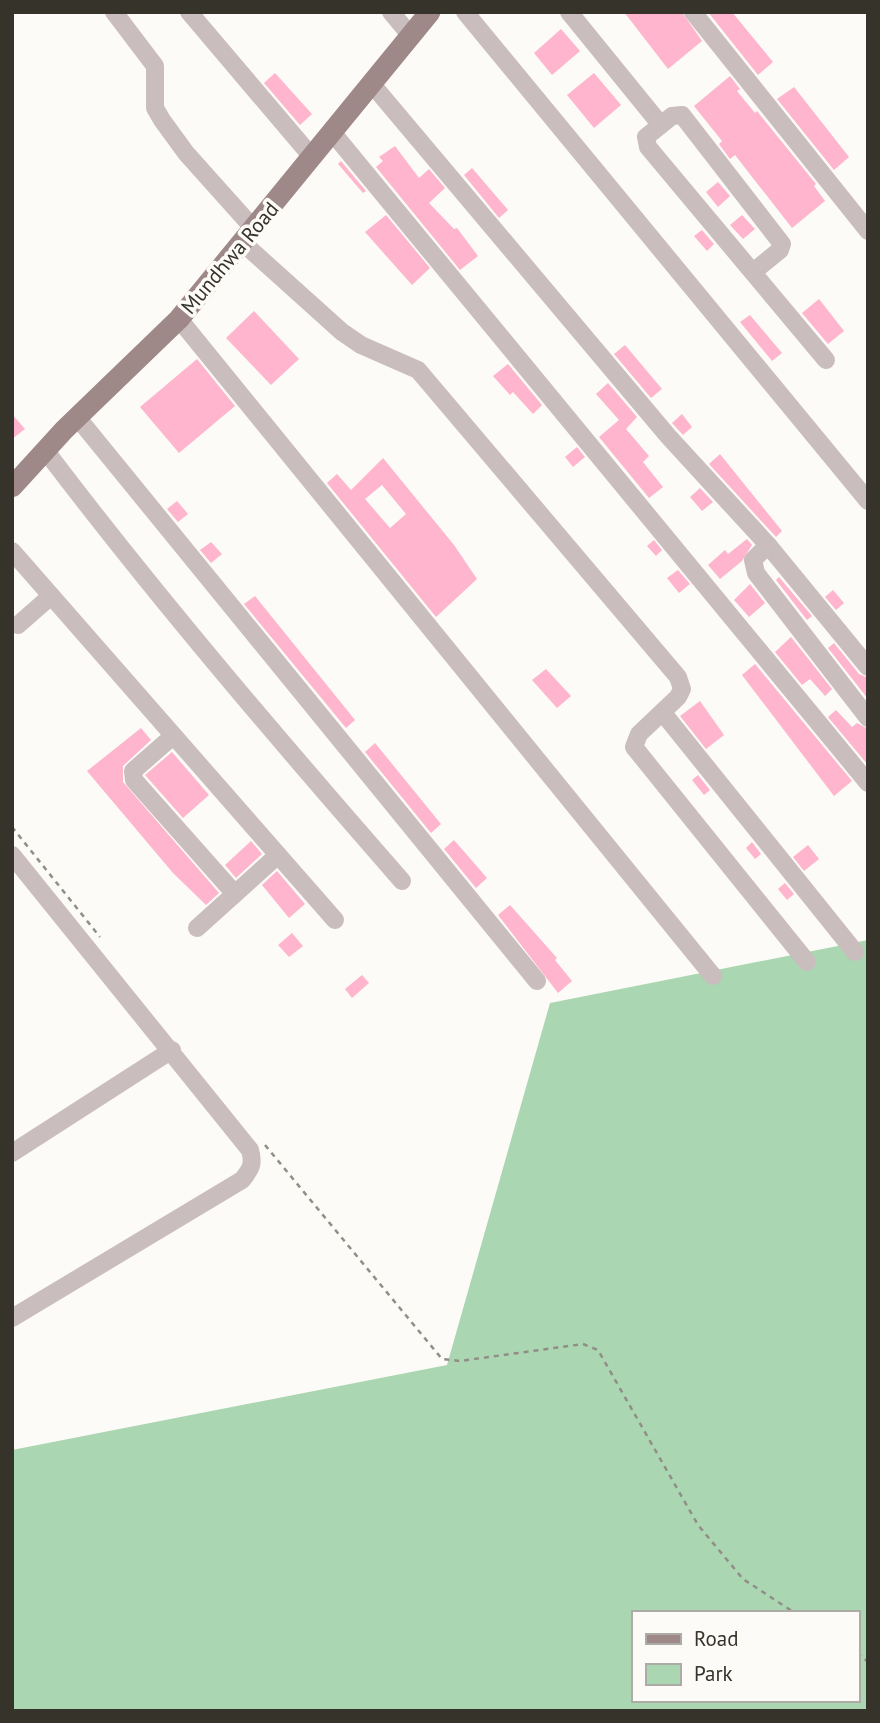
<svg xmlns="http://www.w3.org/2000/svg" width="880" height="1723" viewBox="0 0 880 1723" font-family="'PT Sans',sans-serif">
<rect width="100%" height="100%" fill="#fdfbf7"/>
<path fill="#aad6b2" fill-rule="evenodd" d="M868 940V1711H12V1450L447 1365 550 1003ZM633 1613H857V1700H633Z"/>
<g fill="#feb5cd" fill-rule="evenodd">
<path d="M624 12H682L702 41 668 69Z"/>
<path d="M708 12H732L773 62 758 75Z"/>
<path d="M561 29 580 51 552 75 534 53Z"/>
<path d="M275 73 312 114 300 125 264 83Z"/>
<path d="M594 73 621 105 594 128 567 95Z"/>
<path d="M730 76 740 89 737 91 755 113 757 111 816 184 814 186 825 201 792 228 735 155 730 159 719 144 722 141 694 106Z"/>
<path d="M794 87 849 157 834 170 777 99Z"/>
<path d="M395 146 419 178 429 169 445 188 429 203 454 229 457 228 478 256 460 270 376 167 383 161 379 157Z"/>
<path d="M341 161 366 191 363 193 338 164Z"/>
<path d="M472 168 508 210 499 218 464 175Z"/>
<path d="M718 182 730 196 718 207 706 192Z"/>
<path d="M386 215 430 268 412 285 365 232Z"/>
<path d="M742 215 755 229 743 239 730 225Z"/>
<path d="M702 230 714 244 707 251 694 236Z"/>
<path d="M819 299 844 331 828 344 802 313Z"/>
<path d="M254 311 299 359 271 385 226 338Z"/>
<path d="M750 315 782 353 772 361 740 322Z"/>
<path d="M625 345 662 389 651 398 614 354Z"/>
<path d="M197 359 235 406 179 453 140 407Z"/>
<path d="M508 364 542 405 533 414 513 392 510 395 493 376Z"/>
<path d="M608 383 637 417 626 429 649 456 643 462 663 487 649 498 599 437 619 420 596 394Z"/>
<path d="M12 414 25 429 12 439Z"/>
<path d="M682 414 692 427 683 435 672 423Z"/>
<path d="M577 447 585 457 573 467 565 457Z"/>
<path d="M720 454 782 531 776 537 709 464Z"/>
<path d="M383 458 454 545 477 579 436 617 327 483 337 474 351 490ZM382 485 406 514 390 528 365 499Z"/>
<path d="M700 488 713 502 702 511 690 497Z"/>
<path d="M177 501 188 514 178 522 167 509Z"/>
<path d="M747 539 752 545 742 561 720 579 708 565 725 550 728 554Z"/>
<path d="M654 540 662 550 656 556 647 546Z"/>
<path d="M211 542 222 554 211 563 200 550Z"/>
<path d="M678 570 690 584 679 593 667 578Z"/>
<path d="M779 577 812 616 807 620 776 580Z"/>
<path d="M750 584 765 603 749 617 734 600Z"/>
<path d="M833 590 844 603 836 610 825 597Z"/>
<path d="M255 596 355 720 346 728 244 604Z"/>
<path d="M791 637 832 689 825 696 810 679 802 685 775 652Z"/>
<path d="M834 643 859 674 868 678V699L828 648Z"/>
<path d="M755 664 852 781 834 796 742 675Z"/>
<path d="M546 669 571 696 557 708 532 680Z"/>
<path d="M700 701 724 735 706 749 680 716Z"/>
<path d="M836 710 852 727 857 723 868 729V765L828 717Z"/>
<path d="M141 728 151 740 123 766V782L219 893 206 905 173 873 87 771Z"/>
<path d="M375 743 441 824 431 833 365 752Z"/>
<path d="M172 752 209 795 183 818 145 775Z"/>
<path d="M698 775 710 790 704 795 692 780Z"/>
<path d="M454 840 487 878 476 888 444 849Z"/>
<path d="M251 841 262 854 236 878 225 865Z"/>
<path d="M752 842 761 854 755 859 746 848Z"/>
<path d="M808 845 819 859 804 871 793 857Z"/>
<path d="M277 871 305 904 289 918 262 885Z"/>
<path d="M785 883 794 894 787 900 778 889Z"/>
<path d="M510 905 557 958 555 960 572 981 558 993 498 915Z"/>
<path d="M292 933 303 946 289 957 278 945Z"/>
<path d="M362 975 369 983 352 998 345 989Z"/>
</g>
<g fill="none" stroke-linecap="round" stroke-linejoin="round">
<g stroke="#908e87" stroke-width="2.5" stroke-dasharray="5 5" stroke-linecap="butt">
<path d="M12 827 100 937"/>
<path d="M265 1145 442 1359 460 1361 583 1344 598 1350 698 1525 743 1579 795 1613"/>
<path d="M857 1653 868 1662"/>
</g>
<g stroke="#cabdbd" stroke-width="18">
<path d="M114 12 155 66V108L162 120 186 153 254 229"/>
<path d="M189 12 312 157"/>
<path d="M391 12 410 35"/>
<path d="M465 12 868 501"/>
<path d="M569 12 660 124"/>
<path d="M693 12 868 231"/>
<path d="M371 83 668 436 768 545 868 667"/>
<path d="M332 132 868 783"/>
<path d="M243 243 342 332 361 345 418 370 678 677 682 689 678 697 639 734 634 747 807 962"/>
<path d="M753 272 780 250 782 244 682 115 672 116 646 137 648 147 826 360"/>
<path d="M179 319 713 976"/>
<path d="M77 417 537 981"/>
<path d="M45 450C158 599 279 740 402 881"/>
<path d="M768 545 753 560 756 573 868 718"/>
<path d="M12 551 335 920"/>
<path d="M18 625 51 596"/>
<path d="M663 713 855 952"/>
<path d="M173 736 133 771 134 780 235 894"/>
<path d="M12 855 250 1150C254 1164 251 1169 242 1180L12 1318"/>
<path d="M197 928 278 855"/>
<path d="M12 1153 172 1050"/>
</g>
<path stroke="#9e8988" stroke-width="21" d="M12 487 64 430 179 319 430 12"/>
</g>
<g text-anchor="middle" stroke-width="7" stroke-linejoin="round" paint-order="stroke">
<g font-size="21" fill="#36332a" stroke="#fdfbf7">
<text transform="translate(230 258) rotate(-50)" y="7">Mundhwa Road</text>
</g>
</g>
<rect width="880" height="1723" fill="none" stroke="#36332a" stroke-width="28"/>
<rect x="632" y="1611" width="228" height="91" fill="#fdfbf7" stroke="#adaba5" stroke-width="2"/>
<rect x="646" y="1634" width="35" height="10" fill="#9e8988" stroke="#adaba5" stroke-width="2"/>
<text x="694" y="1646" font-size="21" fill="#36332a">Road</text>
<rect x="646" y="1664" width="35" height="21" fill="#aad6b2" stroke="#adaba5" stroke-width="2"/>
<text x="694" y="1681" font-size="21" fill="#36332a">Park</text>
</svg>
